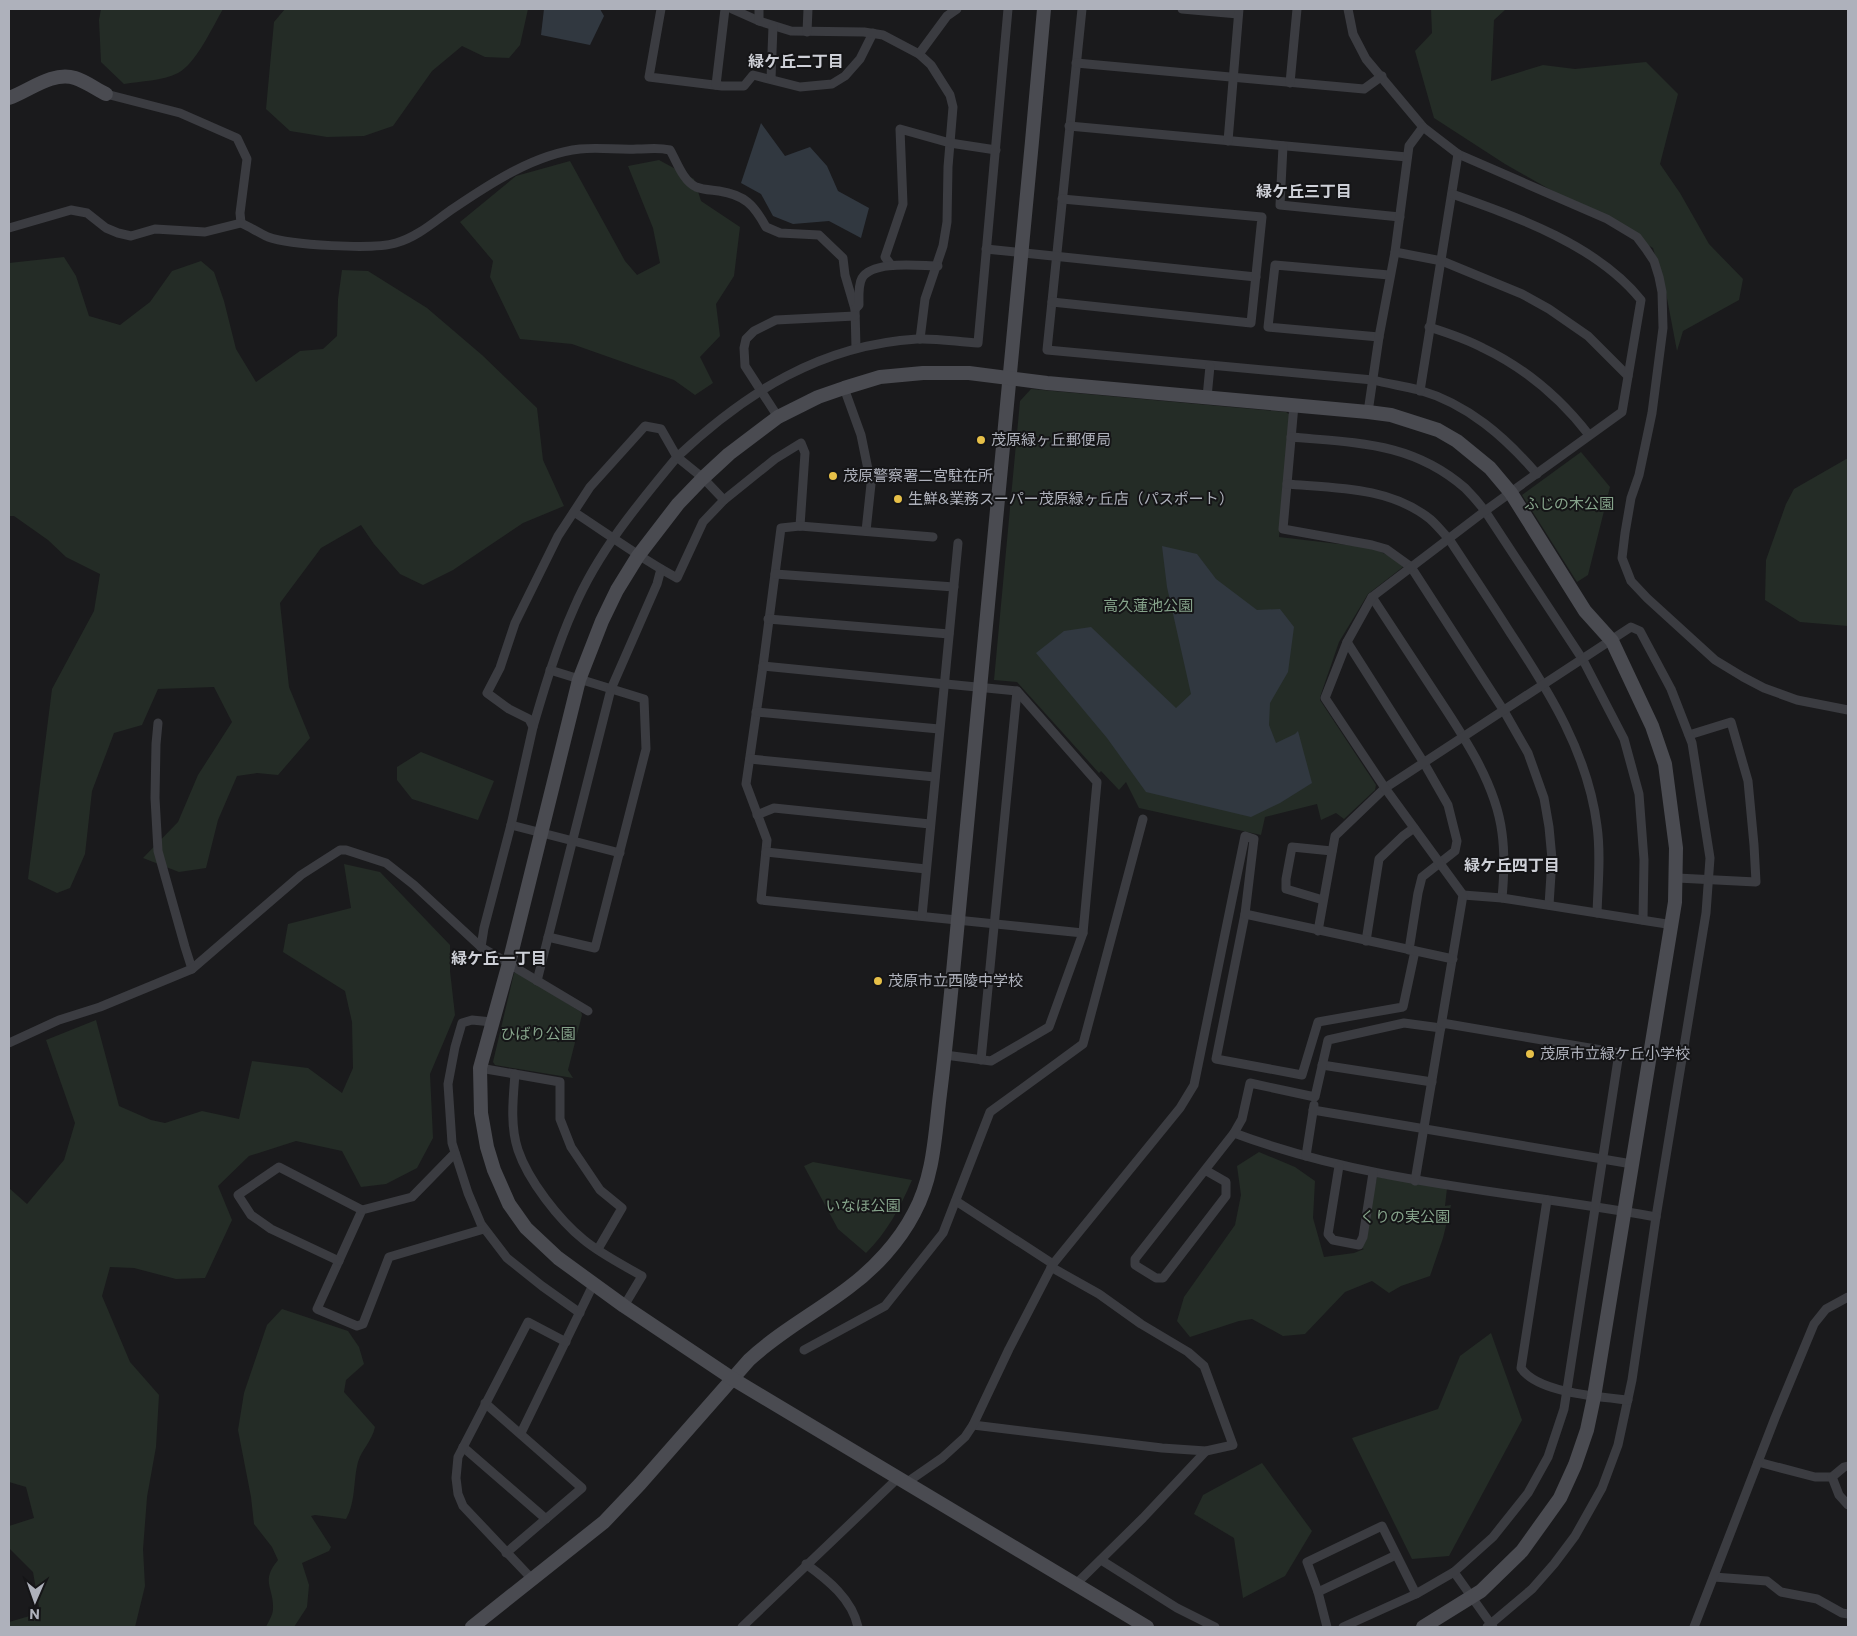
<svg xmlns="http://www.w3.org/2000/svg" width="1857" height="1636" viewBox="0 0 1857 1636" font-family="Commissioner,'Noto Sans JP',sans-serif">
<rect width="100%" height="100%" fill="#1a1a1c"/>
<g fill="#242c26">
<path d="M101 9H223C213 26 196 64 178 73 162 81 141 81 124 84L101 62 99 20Z"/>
<path d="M285 9H528L520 45 509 58 485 57 462 46 432 71 393 126 364 136 327 137 290 131 266 109 274 22Z"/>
<path d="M1431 9H1506L1494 20 1491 81 1543 65 1575 69 1646 62 1678 94 1660 164 1680 193 1709 244 1743 279 1739 300 1683 331 1677 351 1666 293 1653 248 1505 164 1434 118 1415 51 1432 33Z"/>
<path d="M659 160 694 179 701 201 740 227 734 276 716 304 720 336 700 357 713 383 695 395 674 380 572 344 520 339 490 277 493 261 460 222 516 176 570 161 625 261 637 275 660 263 653 228 628 166Z"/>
<path d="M64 257 76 276 89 316 120 325 150 302 172 271 201 261 214 272 224 301 236 349 256 382 300 351 323 349 337 336 338 299 342 270 368 271 427 308 482 355 537 408 543 460 564 506 523 523 453 570 423 585 400 574 374 544 361 525 321 548 280 603 289 687 310 738 278 775 257 773 237 776 218 820 206 868 179 872 143 858 178 822 198 775 232 722 214 687 158 689 142 725 114 733 92 791 85 854 70 888 57 893 28 879 52 689 94 611 100 574 66 557 48 540 14 516H9V263Z"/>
<path d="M1031 389 1286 412 1290 415 1279 537 1373 548 1397 560 1403 567 1368 594 1339 642 1320 697V700L1376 785 1375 790 1344 819 1336 813 1321 820 1317 804 1265 817 1261 835 1139 808 1126 782 1119 790 1101 771 1099 773 1017 682 994 680 1020 401Z"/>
<path d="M1581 452 1610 487 1588 575 1577 582 1522 495Z"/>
<path d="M1848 458V626L1800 622 1765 600 1766 560 1786 504 1794 489Z"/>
<path d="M421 752 494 781 478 820 412 799 397 780V767Z"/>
<path d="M344 864 380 872 450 945V971L455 1015 430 1074 433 1138 417 1168 386 1184 361 1187 342 1151 296 1141 249 1156 218 1186 232 1220 205 1278 176 1279 134 1268 110 1267 102 1296 130 1362 159 1395 156 1447 147 1497 143 1549 145 1586 135 1627H9V1622L40 1613 33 1572 9 1548V1526L34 1518 26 1487 9 1482V1188L27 1204 64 1160 75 1123 46 1040 96 1020 119 1106 151 1120 165 1123 202 1111 239 1119 252 1061 308 1068 342 1093 353 1068 352 1022 345 991 283 952 288 924 351 908Z"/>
<path d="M517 972 581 1012 582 1015 568 1070 573 1078 495 1065 493 1062 514 973Z"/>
<path d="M1259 1152 1295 1167 1315 1181 1313 1218 1324 1257 1354 1253 1364 1249 1361 1248 1377 1177 1447 1188 1445 1206 1451 1205 1443 1238 1430 1276 1401 1286 1389 1293 1372 1281 1345 1292 1305 1334 1283 1336 1252 1319 1239 1321 1190 1337 1177 1321 1184 1297 1235 1225 1241 1195 1237 1166Z"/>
<path d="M813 1162 912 1180C900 1208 887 1232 866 1253L838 1229 804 1166Z"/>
<path d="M282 1309 348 1331 359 1347 364 1364 346 1380 344 1392 375 1427C372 1441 362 1449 358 1462 353 1481 356 1502 346 1519L315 1515 311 1516 331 1547 329 1551 302 1563 309 1585 307 1607 294 1627H266C268 1622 273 1615 273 1609 274 1587 260 1582 278 1560L272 1547 254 1524 251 1497 238 1430 244 1393 267 1325Z"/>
<path d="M1491 1333 1522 1420 1449 1556 1412 1559 1352 1438 1438 1409 1460 1356Z"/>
<path d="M1262 1463 1312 1531 1285 1576 1243 1598 1234 1538 1194 1514 1203 1495Z"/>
</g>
<g fill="#313840">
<path d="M544 9H600L604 16 590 45 541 35Z"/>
<path d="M761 123 785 156 810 147 827 166 838 191 869 208 861 238 829 221 793 224 773 216 761 194 741 183Z"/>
<path d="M1162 546 1197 554 1216 579 1257 610 1280 609 1294 627 1288 672 1270 703 1269 725 1276 743 1295 734 1298 731 1312 783 1280 803 1251 817 1146 792 1107 738 1036 653 1064 631 1091 627 1176 708 1191 694 1167 587Z"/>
</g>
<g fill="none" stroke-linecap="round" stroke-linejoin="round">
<g stroke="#3b3c41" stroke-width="9">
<path d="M661 9 649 77 722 86H744L753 75 800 87 832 84 845 76 860 59 873 33"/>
<path d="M732 9 759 21"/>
<path d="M759 9V21L791 31 864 32 883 35 919 54 931 65 950 95 953 107 948 167 947 222 943 246 925 299 920 339"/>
<path d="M1082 9 1047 350 1373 380C1388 384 1404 386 1419 390 1468 404 1505 437 1537 474"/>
<path d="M1182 9 1238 14"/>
<path d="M1348 9 1353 34 1366 59 1423 127 1458 154 1607 219 1637 237 1646 249 1654 261 1659 277 1662 292 1663 328 1652 413 1639 475 1631 498 1625 533 1622 558 1631 581 1647 598 1715 660 1743 677 1764 688 1797 700 1848 710"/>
<path d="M807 32 808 9"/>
<path d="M919 54 947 16 957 9"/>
<path d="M1076 63 1364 89 1382 76"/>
<path d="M771 79 773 26"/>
<path d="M1290 83 1297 9"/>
<path d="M716 85 725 9"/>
<path d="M106 94 180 113 237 138 247 159 240 213 241 223"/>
<path d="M1069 126 1407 157"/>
<path d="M1228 141 1239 9"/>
<path d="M1283 146 1280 205 1400 217"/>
<path d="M9 228 71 210 87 213 106 228 118 233 131 236 155 229 205 232 241 223C250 227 259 233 268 237 290 245 373 250 396 243 418 237 436 220 454 208 491 183 535 154 580 149 599 147 618 150 637 149 650 149 657 147 670 150 677 162 683 181 696 187 703 190 713 190 719 191 745 195 754 205 766 227L780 233 819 235 843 258 845 275 855 309 856 348"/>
<path d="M986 249 1256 277"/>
<path d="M1395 252 1442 261 1522 294 1549 309 1588 336 1628 376"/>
<path d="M891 265 885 257 903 204 900 129 950 143 996 150"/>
<path d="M1052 302 1251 323 1262 217 1062 199"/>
<path d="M855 309 859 305C859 297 858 285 862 278 873 260 919 266 938 266"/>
<path d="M1429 327C1448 333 1466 339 1483 348 1525 368 1561 399 1589 435"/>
<path d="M1379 337 1268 327 1275 265 1389 275"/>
<path d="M844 388 861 435 871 484 866 531"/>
<path d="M1420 391 1458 154"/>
<path d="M1207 397 1210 366"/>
<path d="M1294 405 1283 529 1372 545 1386 549 1411 567 1504 711 1528 753 1544 798 1549 827 1552 859 1549 905"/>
<path d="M1368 412 1379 337 1395 252 1409 146 1423 127"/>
<path d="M778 417 745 366 744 348 746 339 754 331 776 320 855 316"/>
<path d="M1291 437C1357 443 1412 442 1465 488 1472 495 1479 503 1485 511L1583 660 1624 739 1639 794 1644 860 1643 920"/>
<path d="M1287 484C1336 488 1390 487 1430 519 1437 525 1443 533 1449 539 1470 571 1491 602 1511 634 1550 693 1588 754 1597 826 1601 854 1598 884 1597 913"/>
<path d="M574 512C608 534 641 559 677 578L703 522 724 500 775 459 801 443 805 453 800 526"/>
<path d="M933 537 800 526 781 528 763 666 746 784 767 840 761 900 1083 933"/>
<path d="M775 574 954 587"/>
<path d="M1372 597C1393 629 1414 661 1435 693 1462 734 1496 783 1502 833 1505 855 1504 877 1502 898"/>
<path d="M768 619 949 634"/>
<path d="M1347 642 1424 763 1448 805 1457 841 1455 851 1422 877 1418 893 1409 950"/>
<path d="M763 666 1017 691 1097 782 1083 933 1049 1027 991 1061 945 1055"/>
<path d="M756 712 939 729"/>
<path d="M158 723 156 744 155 798 158 851 185 947 192 969"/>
<path d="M533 727C545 686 557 646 574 608 598 552 638 504 677 457L703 478 724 500"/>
<path d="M750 759 935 777"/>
<path d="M757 815 774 808 930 824"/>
<path d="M511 825 620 853"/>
<path d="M766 852 926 869"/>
<path d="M1677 878 1756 882 1754 845 1748 781 1731 722 1689 735"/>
<path d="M1463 895 1502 898 1673 925"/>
<path d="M1323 900 1286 889V879L1292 847 1332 851"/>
<path d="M1245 914 1216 1059 1302 1075 1318 1022 1403 1007 1415 951"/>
<path d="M922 916 958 543"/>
<path d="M1318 931 1335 836 1385 788 1631 627 1640 631 1671 689 1692 743 1710 858 1706 913 1656 1217"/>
<path d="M548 937 595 948 646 749 644 699 550 670"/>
<path d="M1366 941 1379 859 1403 836 1414 828"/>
<path d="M481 947 484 928 511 825 533 727 529 719 509 709 487 693 500 668 515 623 558 536 590 487 645 426 661 429 677 457C746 392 821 345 917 339 937 338 958 342 978 343L1008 9"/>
<path d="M537 981 611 689 657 584 661 569"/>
<path d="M492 1022 472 1020 462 1023 455 1047 448 1084 452 1143 468 1193 481 1224 507 1258 542 1286 580 1313"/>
<path d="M9 1043 59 1020 100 1007 192 969 301 875 340 850H346L386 863 414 885 481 947 588 1011"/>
<path d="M981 1060 1017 691"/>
<path d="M1322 1065 1432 1082"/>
<path d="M480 1068 560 1082V1119L571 1147 600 1190 622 1208 598 1249"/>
<path d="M515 1074C513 1099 510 1126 518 1150 528 1180 559 1220 584 1240 601 1254 623 1265 642 1276L624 1306"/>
<path d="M1313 1110 1632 1164"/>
<path d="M1234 1133C1370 1184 1514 1191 1656 1217L1632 1380 1618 1445 1602 1488 1575 1536 1554 1564 1532 1589 1487 1627"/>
<path d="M455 1153 412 1197 362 1210 317 1309 357 1326 363 1324 389 1257 484 1229"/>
<path d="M1306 1156 1314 1105"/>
<path d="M1339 1166 1328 1234 1333 1240 1359 1245 1363 1237 1373 1173"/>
<path d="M1205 1170 1226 1182V1196L1163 1278H1156L1135 1265V1259L1234 1133 1242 1119 1250 1083 1315 1097 1328 1040 1404 1023 1441 1028"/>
<path d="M1415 1181 1463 895 1385 788 1325 698 1347 642 1372 597 1485 511 1622 412 1641 300C1597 245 1517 217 1452 194"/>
<path d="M1547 1200 1521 1368C1537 1393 1600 1397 1628 1400"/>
<path d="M956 1201 1053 1264"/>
<path d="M339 1261 271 1229 251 1215 238 1195 279 1167 362 1210"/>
<path d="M804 1350 885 1306 943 1233 990 1112 1083 1044 1143 819"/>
<path d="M485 1403 582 1488 506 1553"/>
<path d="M973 1425 1162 1448 1206 1451 1233 1445 1204 1366 1188 1352 1141 1324 1099 1294 1051 1267"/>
<path d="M521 1433 593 1285"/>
<path d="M463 1447 546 1519"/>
<path d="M1758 1462 1815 1477H1832L1844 1467 1848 1466"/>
<path d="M1832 1477 1839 1495 1848 1505"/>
<path d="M906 1483 942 1458 965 1437 973 1425 1009 1349 1053 1264 1180 1108 1194 1085 1245 836 1254 839 1245 914 1453 959"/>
<path d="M1101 1560 1177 1608 1215 1627"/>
<path d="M806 1564C828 1580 852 1599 858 1627"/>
<path d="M1454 1572 1493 1627"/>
<path d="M1714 1577 1767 1581 1781 1592 1817 1599 1842 1613 1848 1614"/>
<path d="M532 1579 463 1506 458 1494 456 1478 458 1457 528 1322 566 1342"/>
<path d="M1076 1584 1143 1518 1206 1451"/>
<path d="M1318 1592 1396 1555"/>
<path d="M742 1627 898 1478"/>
<path d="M1327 1627 1318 1592 1307 1562 1382 1526 1416 1594"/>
<path d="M1343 1627 1416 1594 1454 1572 1493 1537 1528 1493 1548 1457 1564 1409 1619 1053 1442 1023"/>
<path d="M1694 1627 1775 1418 1814 1324 1826 1309 1848 1297"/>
</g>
<g stroke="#4a4b51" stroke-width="14">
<path d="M9 98C29 91 52 71 75 78 85 81 96 89 106 94"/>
<path d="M472 1627 604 1522 640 1484 749 1360C779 1332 815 1313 848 1288 874 1269 899 1242 914 1213 934 1176 935 1134 940 1094 949 1022 955 950 962 878 990 589 1018 299 1044 9"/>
<path d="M1147 1627 733 1379 624 1306 558 1258 526 1228 509 1204 494 1170 487 1147 481 1113 480 1068 509 963 579 680 602 621 617 590 638 556 678 504 703 478 729 454 778 417 818 397 844 388 880 377 923 373H969L1047 383 1368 412 1391 415 1438 430 1457 441 1490 468 1511 493 1585 611 1612 641 1652 726 1665 764 1676 848 1675 902 1594 1397 1587 1430 1575 1465 1560 1498 1522 1551 1481 1591 1423 1627"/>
</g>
</g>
<g fill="#e7c048" stroke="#151517" stroke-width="2">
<circle cx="981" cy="440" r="5"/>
<circle cx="833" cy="476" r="5"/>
<circle cx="898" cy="499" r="5"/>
<circle cx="878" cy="981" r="5"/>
<circle cx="1530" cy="1054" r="5"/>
</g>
<g text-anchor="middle" stroke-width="4" stroke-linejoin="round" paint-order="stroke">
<g font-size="15" fill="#aeb1bb" stroke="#151517" text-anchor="start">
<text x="991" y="445">茂原緑ヶ丘郵便局</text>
<text x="843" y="481">茂原警察署二宮駐在所</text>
<text x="908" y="504">生鮮&amp;業務スーパー茂原緑ヶ丘店（パスポート）</text>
<text x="888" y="986">茂原市立西陵中学校</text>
<text x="1540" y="1059">茂原市立緑ケ丘小学校</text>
</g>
<g font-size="15" fill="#86a48b" stroke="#151517">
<text x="1569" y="509">ふじの木公園</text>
<text x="1148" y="611">高久蓮池公園</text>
<text x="538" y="1039">ひばり公園</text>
<text x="863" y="1211">いなほ公園</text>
<text x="1405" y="1222">くりの実公園</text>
</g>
<g font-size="16" font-weight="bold" fill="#ced0d7" stroke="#151517">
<text x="796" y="67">緑ケ丘二丁目</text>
<text x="1304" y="197">緑ケ丘三丁目</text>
<text x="1512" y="871">緑ケ丘四丁目</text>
<text x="499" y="964">緑ケ丘一丁目</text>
</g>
</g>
<rect width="1857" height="1636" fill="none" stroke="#aeb1bb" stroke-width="20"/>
<g transform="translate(35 1601) rotate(182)" stroke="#151517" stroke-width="4" paint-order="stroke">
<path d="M0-4L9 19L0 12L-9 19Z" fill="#aeb1bb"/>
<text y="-8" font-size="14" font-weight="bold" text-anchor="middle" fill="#aeb1bb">N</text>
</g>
</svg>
